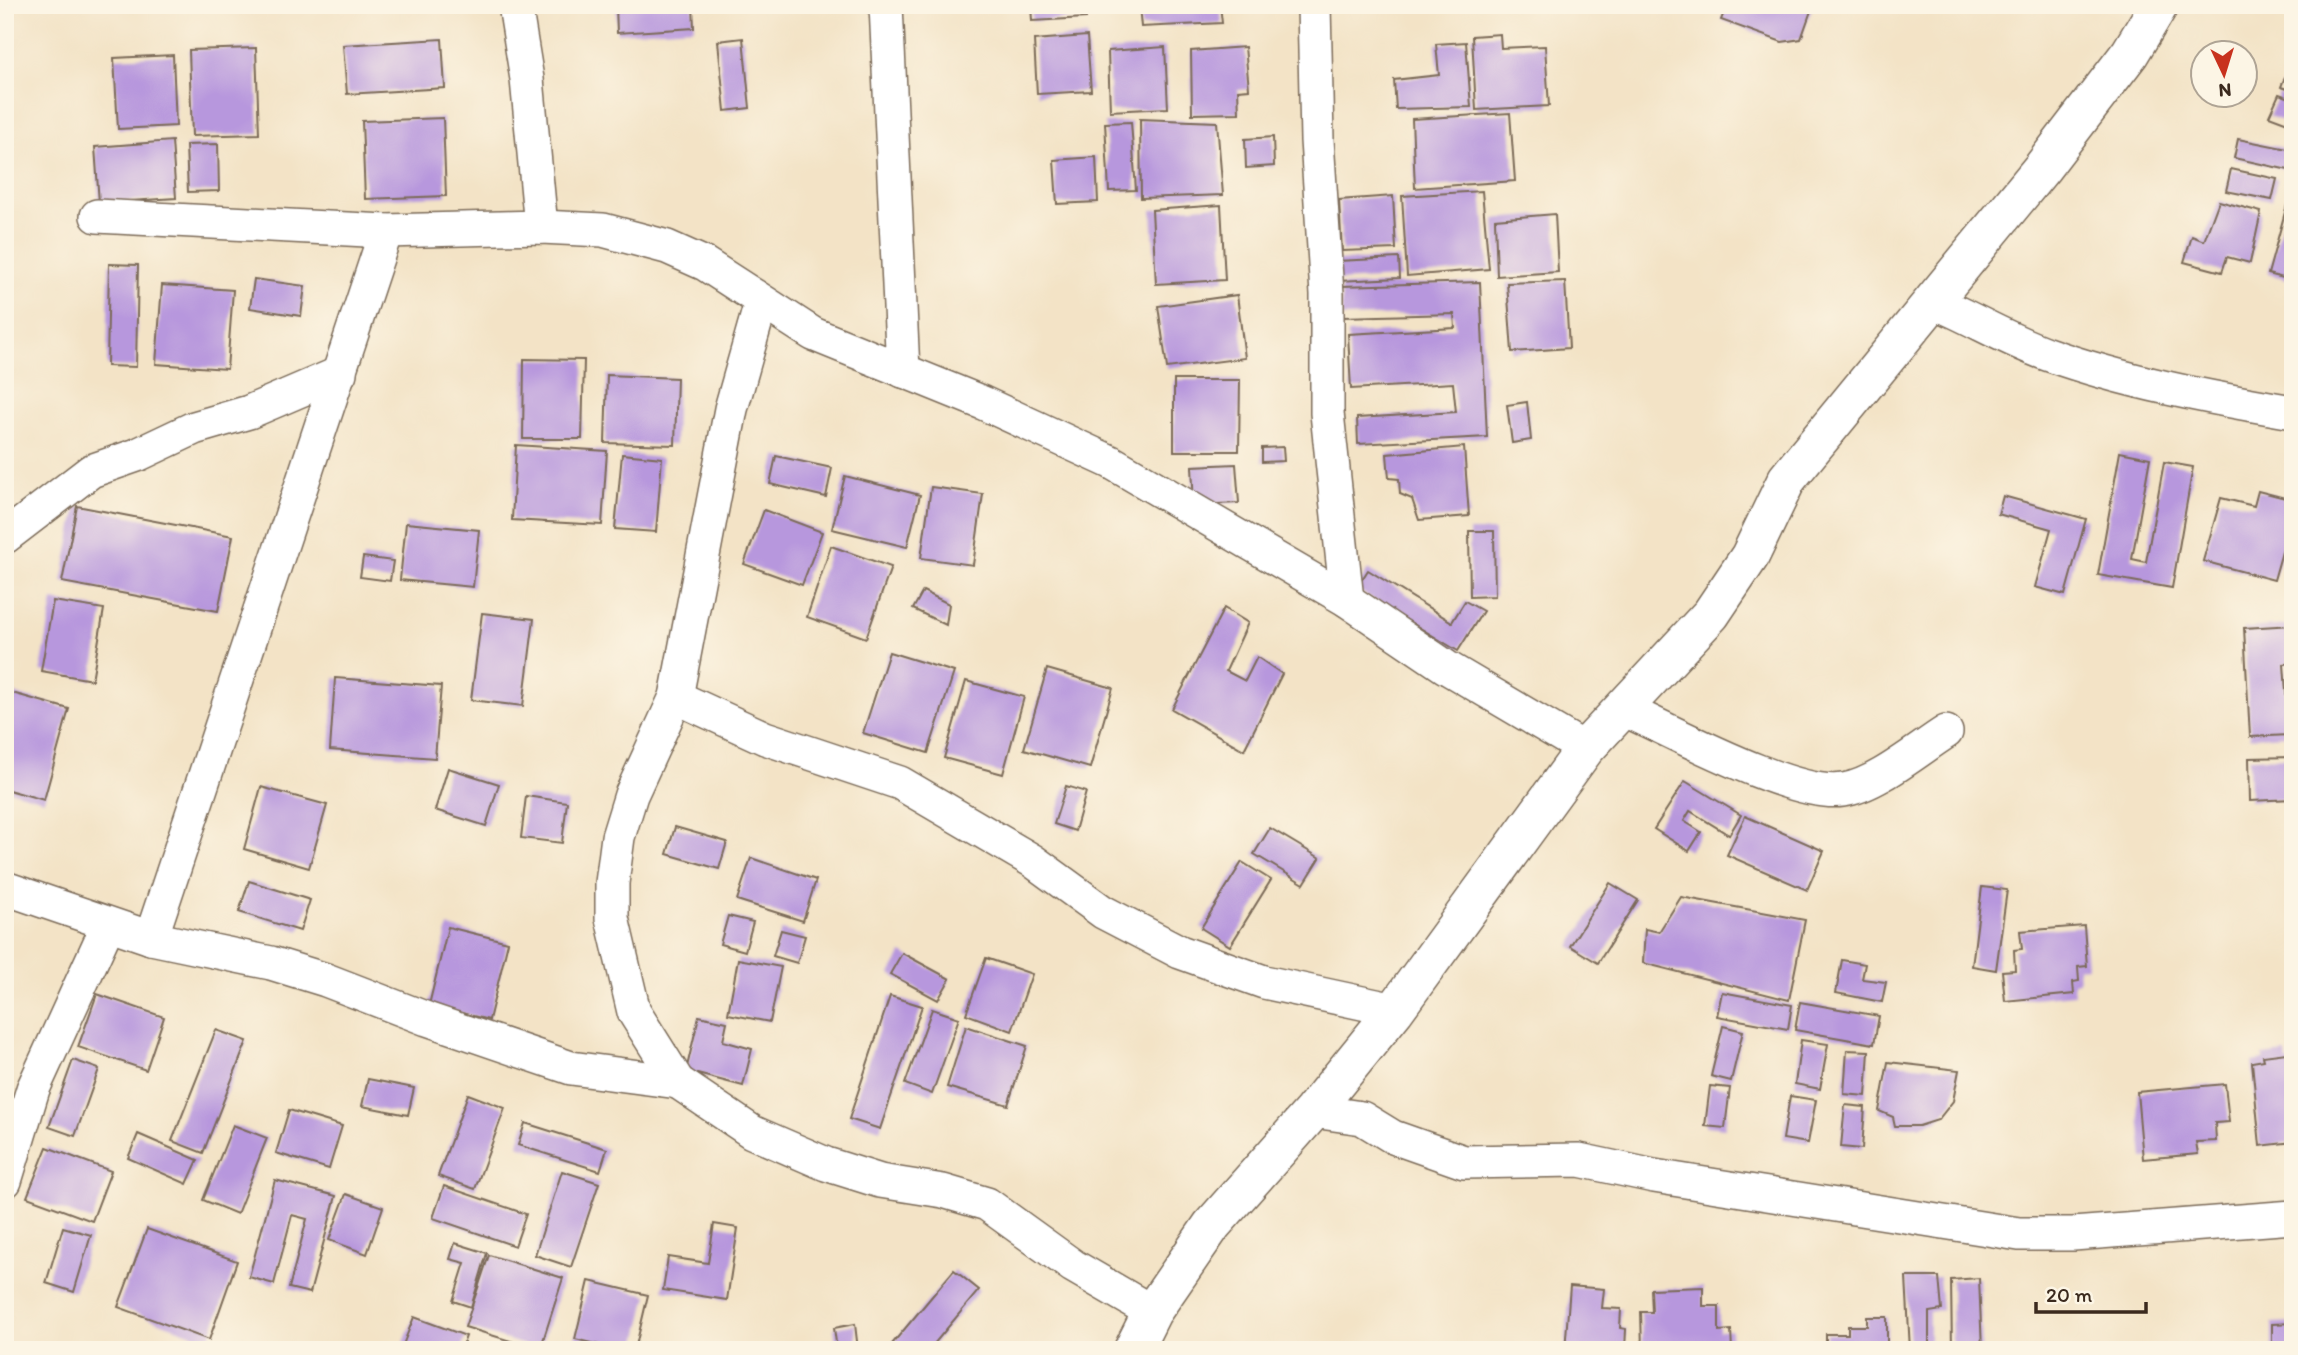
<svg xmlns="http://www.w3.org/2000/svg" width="2298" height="1355" viewBox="0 0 2298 1355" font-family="Itim,sans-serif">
<rect width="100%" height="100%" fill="#fcf5e5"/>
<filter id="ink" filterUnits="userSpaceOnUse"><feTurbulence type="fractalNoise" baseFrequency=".0143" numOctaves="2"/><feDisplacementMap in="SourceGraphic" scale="14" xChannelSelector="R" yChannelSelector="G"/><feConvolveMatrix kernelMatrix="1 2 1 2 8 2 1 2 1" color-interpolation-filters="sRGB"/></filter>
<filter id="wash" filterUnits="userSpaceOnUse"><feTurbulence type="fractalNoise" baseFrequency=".00686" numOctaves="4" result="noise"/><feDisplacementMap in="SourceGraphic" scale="28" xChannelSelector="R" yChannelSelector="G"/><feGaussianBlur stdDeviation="1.57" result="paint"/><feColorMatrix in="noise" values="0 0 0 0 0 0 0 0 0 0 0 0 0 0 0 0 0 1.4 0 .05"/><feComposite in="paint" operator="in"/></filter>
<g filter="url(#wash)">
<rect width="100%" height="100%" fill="#f3e3c6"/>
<g id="blocks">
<g fill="#b797dd">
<path d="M616 5H693L694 28 617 33Z"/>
<path d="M1031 5H1085L1086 18 1032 21Z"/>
<path d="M1139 5H1220L1222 23 1141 27Z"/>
<path d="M1727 5H1813L1801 39 1782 42 1721 20Z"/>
<path d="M1500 34 1501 48 1545 46 1549 106 1476 110 1472 36Z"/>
<path d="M1087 36 1091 91 1037 94 1034 40Z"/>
<path d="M743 38 750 108 725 111 718 41Z"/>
<path d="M442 39 445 88 347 94 343 45Z"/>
<path d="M1466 42 1471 107 1396 109 1394 80 1439 75 1436 44Z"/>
<path d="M1165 47 1168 108 1110 111 1108 51Z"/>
<path d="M1245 47 1249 89 1238 90 1239 113 1192 114 1191 51Z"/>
<path d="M256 48 259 134 192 136 189 50Z"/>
<path d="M173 55 176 126 118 129 114 58Z"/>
<path d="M2290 64 2293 65V91L2281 87Z"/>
<path d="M2279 94 2293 99V125L2269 116Z"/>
<path d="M1510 113 1515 181 1415 188 1412 119Z"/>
<path d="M443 118 446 196 365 199 362 121Z"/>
<path d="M1140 119 1217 122 1223 195 1141 198Z"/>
<path d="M1131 122 1136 190 1109 191 1105 123Z"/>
<path d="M1273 137 1274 166 1246 168 1245 139Z"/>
<path d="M2238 139 2293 150V171L2234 158Z"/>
<path d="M172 141 176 198 99 203 95 147Z"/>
<path d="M218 144 219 191 188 192 186 145Z"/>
<path d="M1096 157 1098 202 1057 204 1054 160Z"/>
<path d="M2231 169 2277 179 2272 200 2226 191Z"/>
<path d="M1482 191 1489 269 1407 276 1402 196Z"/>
<path d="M1393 196 1396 249 1342 251 1339 200Z"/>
<path d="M2219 201 2261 212 2250 263 2227 257 2222 272 2184 262 2192 236 2204 241Z"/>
<path d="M1221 205 1225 280 1156 284 1152 210Z"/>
<path d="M2287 205 2293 206 2291 280 2268 274Z"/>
<path d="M1555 214 1558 272 1497 276 1495 219Z"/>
<path d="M1399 258 1400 278 1338 281 1337 261Z"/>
<path d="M109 264 138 265 136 367 107 366Z"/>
<path d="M254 279 305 286 301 316 250 308Z"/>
<path d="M1565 281 1569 348 1512 352 1507 283Z"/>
<path d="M1480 282 1487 437 1358 444 1357 418 1456 412 1453 383 1351 389 1348 334 1455 328 1454 314 1342 317 1341 286Z"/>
<path d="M162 285 233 290 227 369 156 364Z"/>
<path d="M1237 295 1245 358 1167 368 1158 306Z"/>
<path d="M524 359 584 360 582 439H523Z"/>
<path d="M607 375 677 378 675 445 605 443Z"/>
<path d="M1174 380H1240L1239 451H1174Z"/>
<path d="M1527 402 1531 440 1512 443 1507 405Z"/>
<path d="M516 445 607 451 602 525 512 520Z"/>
<path d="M1283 447 1284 461 1262 462V448Z"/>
<path d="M1464 447 1469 516 1419 520 1412 499 1400 494 1399 479 1389 478 1387 454Z"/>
<path d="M2120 452 2150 458 2132 559 2146 562 2164 462 2193 467 2172 588 2098 575Z"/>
<path d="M622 454 662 458 656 532 615 529Z"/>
<path d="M776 456 832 468 826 497 770 484Z"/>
<path d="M1236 464 1239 503 1194 505 1192 466Z"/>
<path d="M845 476 920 495 907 547 832 529Z"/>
<path d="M931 487 983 494 973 565 921 558Z"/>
<path d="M2258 491 2293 500V513L2274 580 2203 561 2221 498 2254 506Z"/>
<path d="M2003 496 2086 519 2065 595 2035 587 2051 529 1998 514Z"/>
<path d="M77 506 233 536 218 611 62 582Z"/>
<path d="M764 510 822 532 802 585 744 564Z"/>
<path d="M406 523 479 530 473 587 400 580Z"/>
<path d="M1469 531H1494L1495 596 1470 597Z"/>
<path d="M831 546 891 567 866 638 807 617Z"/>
<path d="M363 557 393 561 390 581 360 577Z"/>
<path d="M1368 570 1452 622 1465 601 1483 611 1458 651 1356 589Z"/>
<path d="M923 591 949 604 946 625 913 609Z"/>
<path d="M53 601 104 609 92 680 41 671Z"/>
<path d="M1224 608 1248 623 1226 671 1245 681 1257 657 1282 674 1244 750 1172 709Z"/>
<path d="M482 613 534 619 523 706 471 700Z"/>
<path d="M2293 625V663L2284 664 2289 735 2250 737 2244 628Z"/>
<path d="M889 652 954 672 928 753 863 733Z"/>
<path d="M1047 669 1113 688 1090 768 1024 749Z"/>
<path d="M335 678 441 686 435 758 330 750Z"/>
<path d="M966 681 1024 697 1003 774 944 758Z"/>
<path d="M5 691 69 709 44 800 5 789Z"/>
<path d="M2293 757V799L2250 801 2249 758Z"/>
<path d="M448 768 499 784 486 826 435 810Z"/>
<path d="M1685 781 1741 815 1729 835 1690 811 1684 821 1701 832 1689 851 1654 829Z"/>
<path d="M1066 786 1086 792 1075 831 1054 824Z"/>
<path d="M261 787 327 805 309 868 244 849Z"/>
<path d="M526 796 567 802 562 843 521 838Z"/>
<path d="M1745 816 1824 851 1807 890 1727 855Z"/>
<path d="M675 827 727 842 719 869 667 854Z"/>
<path d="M1270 828 1320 858 1304 884 1254 854Z"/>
<path d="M751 858 816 880 803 921 737 900Z"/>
<path d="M1242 862 1271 880 1230 946 1201 928Z"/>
<path d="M249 881 310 900 300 931 239 912Z"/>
<path d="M1610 883 1638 900 1598 963 1570 946Z"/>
<path d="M1982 887 2007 890 1996 970 1972 966Z"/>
<path d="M1681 897 1805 920 1789 1000 1643 963 1645 929 1659 932Z"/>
<path d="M728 916 753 922 745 951 720 944Z"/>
<path d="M2084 926 2087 966 2078 967 2079 981 2073 982 2074 994 2005 1001 2002 971 2015 970 2014 950 2022 949 2020 931Z"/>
<path d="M448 927 508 942 489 1020 429 1005Z"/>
<path d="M781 930 805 936 797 963 773 956Z"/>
<path d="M902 953 950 979 938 1000 890 974Z"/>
<path d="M986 958 1032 974 1012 1031 966 1014Z"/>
<path d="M738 959 781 967 770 1022 728 1014Z"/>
<path d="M1842 960 1865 964 1862 979 1886 982 1882 1002 1836 993Z"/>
<path d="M1722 992 1792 1005 1788 1029 1717 1016Z"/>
<path d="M97 994 164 1017 146 1070 78 1047Z"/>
<path d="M890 996 922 1006 880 1129 849 1119Z"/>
<path d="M1800 1002 1879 1016 1874 1044 1795 1030Z"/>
<path d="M932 1009 959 1018 932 1094 905 1084Z"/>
<path d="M699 1016 727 1022 723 1041 752 1049 743 1086 686 1071Z"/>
<path d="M966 1026 1027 1046 1008 1105 947 1087Z"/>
<path d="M1723 1026 1743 1031 1731 1081 1711 1076Z"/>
<path d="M216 1030 247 1041 203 1153 172 1141Z"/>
<path d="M1801 1040 1828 1044 1820 1089 1795 1084Z"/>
<path d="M1847 1050 1869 1051 1866 1096 1844 1094Z"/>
<path d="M2286 1053 2287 1062H2293V1142L2260 1146 2252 1062 2264 1060 2263 1056Z"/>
<path d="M73 1060 99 1069 75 1136 49 1127Z"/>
<path d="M1888 1062 1959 1070 1953 1101 1938 1120 1919 1126H1895L1893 1117 1879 1111Z"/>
<path d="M368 1079 414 1088 408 1115 362 1106Z"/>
<path d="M2225 1084 2229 1122 2215 1123 2216 1141 2196 1142 2198 1154 2143 1159 2137 1092Z"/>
<path d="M1710 1086 1730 1088 1725 1128 1705 1126Z"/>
<path d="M468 1094 505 1108 475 1189 438 1176Z"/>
<path d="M1790 1096 1816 1100 1808 1143 1783 1139Z"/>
<path d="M1845 1105 1865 1107 1862 1149 1841 1147Z"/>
<path d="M289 1110 342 1126 329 1169 276 1153Z"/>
<path d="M525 1123 607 1149 600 1171 518 1145Z"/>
<path d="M233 1125 267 1138 237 1214 203 1200Z"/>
<path d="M138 1134 198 1160 187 1184 128 1158Z"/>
<path d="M47 1147 111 1171 92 1221 27 1197Z"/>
<path d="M562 1171 599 1183 571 1267 535 1255Z"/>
<path d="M275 1180 336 1196 310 1293 289 1288 307 1219 292 1215 274 1284 249 1277Z"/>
<path d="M444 1186 526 1214 515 1246 433 1218Z"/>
<path d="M346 1194 383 1207 367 1254 329 1240Z"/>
<path d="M714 1224 738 1228 727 1300 663 1290 668 1257 708 1263Z"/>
<path d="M63 1227 91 1235 74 1292 46 1283Z"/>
<path d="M147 1229 237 1261 209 1340 118 1307Z"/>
<path d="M455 1243 487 1253 471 1307 453 1301 465 1263 450 1259Z"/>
<path d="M489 1255 563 1278 540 1350 465 1327Z"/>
<path d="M954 1270 979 1290 929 1350H887Z"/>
<path d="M1906 1277H1939L1942 1310 1929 1312V1350H1910Z"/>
<path d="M1979 1278 1982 1350H1952L1951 1280Z"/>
<path d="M589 1281 648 1295 635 1350H619L575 1339Z"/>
<path d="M1570 1286 1604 1289 1602 1308 1621 1309 1620 1328 1626 1329 1625 1350H1565Z"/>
<path d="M1703 1287V1306H1719V1331L1731 1330 1732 1350H1642L1641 1312H1652L1651 1289Z"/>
<path d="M414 1317 466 1336 461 1350H401Z"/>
<path d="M1867 1317H1887V1350H1826V1334H1848V1326H1867Z"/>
<path d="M2293 1323V1350H2272V1324Z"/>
<path d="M855 1324 858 1350H837L834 1328Z"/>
</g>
</g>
</g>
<g filter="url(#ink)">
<use href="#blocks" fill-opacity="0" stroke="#7b6b59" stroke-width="2"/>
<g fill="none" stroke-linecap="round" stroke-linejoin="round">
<g stroke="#7b6b59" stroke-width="36">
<g id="street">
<path d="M515 5 527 79 541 227"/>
<path d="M886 5 903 371"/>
<path d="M1314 5 1317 140 1327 294V413L1347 600"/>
<path d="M97 216 386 231 541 227 603 230 667 247 705 264 813 334 983 403 1111 462 1347 600 1446 667 1585 749"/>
<path d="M1934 302C1972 318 2008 340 2047 354 2126 382 2210 398 2293 412"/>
<path d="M761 303 731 409 676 697 631 795 618 837 612 883V918L634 1012 678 1082 752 1132 826 1164 880 1181 943 1191 987 1204 1073 1266 1152 1312"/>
<path d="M5 537 91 471 137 455 194 428 249 412 340 373"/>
<path d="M676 697 765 738 900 783 1033 861 1103 912 1180 952 1264 982 1395 1010"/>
<path d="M1623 709C1672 731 1794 798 1843 790 1875 786 1919 749 1946 732"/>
<path d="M5 888 151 938 271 963 326 980 427 1019 571 1068 678 1082"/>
<path d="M151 938 386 231"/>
<path d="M1313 1111 1362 1118 1393 1137 1464 1162 1579 1160 1654 1176 2019 1234H2073L2293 1217"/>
<path d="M5 1181 33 1089 108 925"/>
</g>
</g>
<g stroke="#7b6b59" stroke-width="41">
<path id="secondary" d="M1133 1350 1152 1312 1212 1225 1313 1111 1395 1010 1585 749 1711 614 1750 556 1787 479 2042 168 2130 53 2159 5"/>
</g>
<use href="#street" stroke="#fff" stroke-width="33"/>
<use href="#secondary" stroke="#fff" stroke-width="38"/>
</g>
</g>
<rect width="2298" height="1355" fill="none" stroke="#fcf5e5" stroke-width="28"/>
<g transform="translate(2224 74) rotate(176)"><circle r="33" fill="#fcf5e5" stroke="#afa495" stroke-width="2"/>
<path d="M0-5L12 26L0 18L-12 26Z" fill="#c8321e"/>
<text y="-10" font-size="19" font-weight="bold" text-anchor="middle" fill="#3b2a1e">N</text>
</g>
<path d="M2036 1302v10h110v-10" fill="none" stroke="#3b2a1e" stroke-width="3.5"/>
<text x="2046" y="1302" font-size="21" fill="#3b2a1e" stroke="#fcf5e5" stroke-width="5" paint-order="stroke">20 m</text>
</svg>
